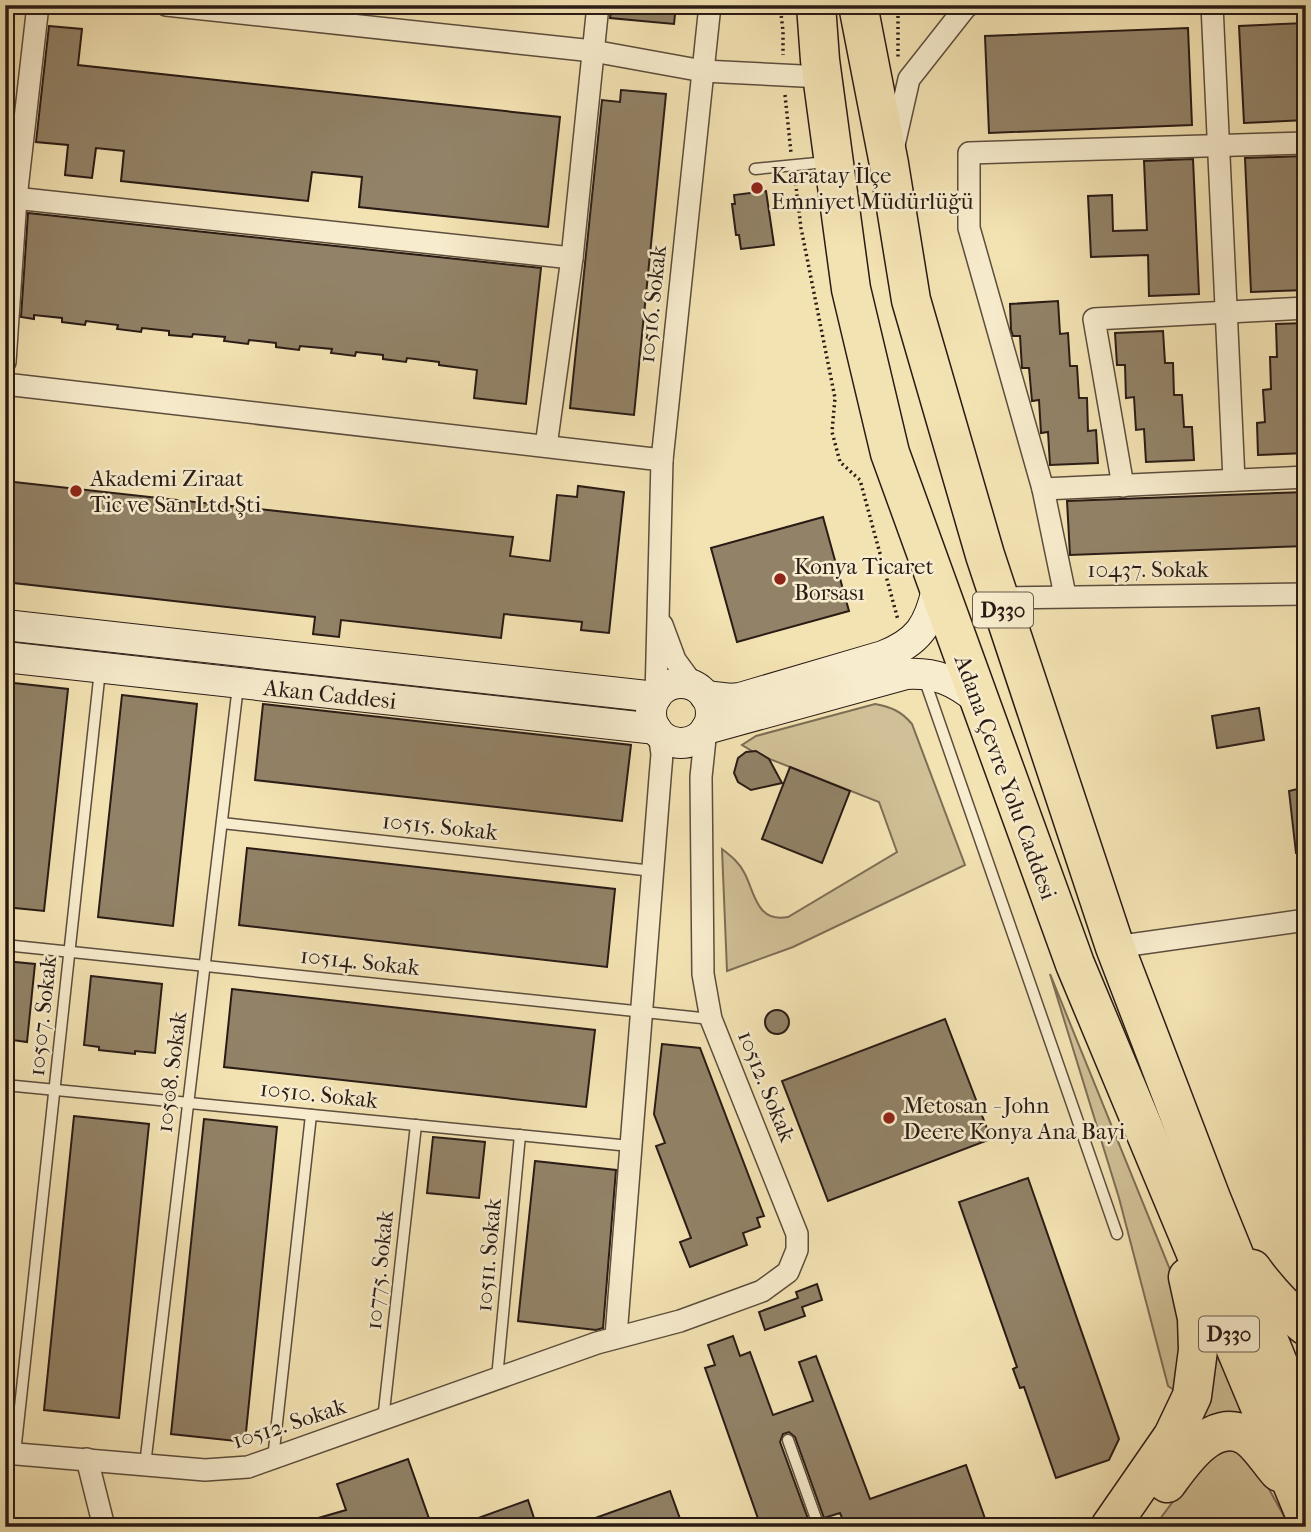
<svg xmlns="http://www.w3.org/2000/svg" width="1311" height="1532" viewBox="0 0 1311 1532" font-family="'IM FELL French Canon',serif">
<rect width="100%" height="100%" fill="#f3e2b2"/>
<filter id="stains"><feTurbulence type="fractalNoise" baseFrequency=".00286" numOctaves="4"/><feColorMatrix values="0 0 0 0 .2 0 0 0 0 .09 0 0 0 0 .02 0 0 0 .5 -.17"/></filter>
<radialGradient id="worn" r=".72"><stop offset=".6" stop-color="#630" stop-opacity="0"/><stop offset="1" stop-color="#630" stop-opacity=".3"/></radialGradient>
<g fill="#d1c097" stroke="#7d6e56" stroke-width="2">
<path d="M875 704C891 707 901 711 912 724L965 865 793 947 727 971 722 849C731 856 740 863 745 874 755 894 757 923 788 917L897 852 879 802 757 754 742 745 756 736Z"/>
<path d="M1050 974 1173 1277 1181 1306 1180 1394 1168 1386 1119 1198Z"/>
<path d="M1214 1350 1251 1423 1203 1425 1196 1415Z"/>
<path d="M1233 1446 1264 1480 1290 1527H1154L1212 1449Z"/>
</g>
<g fill="#928267" stroke="#291b15" stroke-width="2">
<path d="M612 5H676L674 24 610 18Z"/>
<path d="M1306 23V120L1244 123 1239 26Z"/>
<path d="M49 26 82 29 78 65 560 117 548 227 359 207 362 177 312 172 308 201 121 181 124 151 96 148 92 178 65 175 68 145 36 142Z"/>
<path d="M1188 28 1192 125 989 133 985 36Z"/>
<path d="M621 90 666 94 634 415 570 408 602 100 620 102Z"/>
<path d="M1306 156V290L1251 292 1245 158Z"/>
<path d="M1193 159 1199 294 1149 296 1148 255 1091 257 1088 196 1112 195 1113 231 1147 230 1144 161Z"/>
<path d="M766 191 774 245 741 249 739 235H736L732 204H735L734 195Z"/>
<path d="M28 213 541 268 526 404 474 398 477 370 439 365V362L407 358 406 362 383 359V355L356 352 355 356 331 353 332 349 300 346 299 350 276 347V343L249 340 248 344 224 341 225 337 193 334 192 337 169 335V331L142 328 141 332 117 329 118 325 86 321 85 325 62 322V318L34 315V319L21 317Z"/>
<path d="M1058 301 1060 334 1068 333 1070 366H1077L1079 398H1087L1088 431 1096 430 1098 463 1050 465 1048 432 1041 433 1039 400 1032 401 1029 368H1022L1020 336H1013L1011 330 1010 304Z"/>
<path d="M1306 323V453L1258 455 1257 423 1265 422 1263 390 1271 389 1270 357H1277L1276 324Z"/>
<path d="M1163 331 1165 363H1173L1174 395H1182L1184 427H1192L1194 460 1146 462 1144 429 1136 430 1134 397 1126 398 1125 365H1117L1115 333Z"/>
<path d="M5 481 513 537 510 556 550 561 557 495 577 497 578 486 624 492 609 633 581 630 582 622 504 614 501 638 341 620 339 637 313 634 315 617 5 582Z"/>
<path d="M1306 492V546L1070 555 1067 501Z"/>
<path d="M823 517 849 611 737 642 711 548Z"/>
<path d="M5 682 68 689 44 911 5 907Z"/>
<path d="M122 695 197 704 173 926 98 917Z"/>
<path d="M263 704 631 745 622 821 255 780Z"/>
<path d="M1259 708 1264 740 1217 748 1212 716Z"/>
<path d="M756 751 769 759 782 783 751 790 738 782 734 773 738 758 746 752Z"/>
<path d="M790 767 850 791 822 863 762 839Z"/>
<path d="M1306 787V852L1296 853 1289 791Z"/>
<path d="M247 848 615 889 607 967 239 925Z"/>
<path d="M5 961 35 964 27 1042 5 1039Z"/>
<path d="M91 976 162 984 155 1053 135 1051V1054L99 1050V1047L84 1045Z"/>
<path d="M232 989 595 1030 586 1107 224 1067Z"/>
<circle cx="777" cy="1022" r="12"/>
<path d="M945 1019 991 1139 828 1201 782 1081Z"/>
<path d="M662 1044 700 1048 764 1216 757 1218 760 1227 743 1233 747 1245 690 1267 680 1242 691 1238 656 1146 665 1143 654 1114Z"/>
<path d="M74 1116 149 1124 119 1418 44 1410Z"/>
<path d="M204 1119 277 1127 245 1442 171 1434Z"/>
<path d="M433 1137 485 1142 479 1198 427 1193Z"/>
<path d="M535 1161 616 1170 603 1328 596 1330 518 1321Z"/>
<path d="M1028 1178 1119 1439 1109 1460 1056 1478 1024 1387 1020 1388 1013 1369 1017 1367 959 1202Z"/>
<path d="M817 1284 822 1300 802 1307 805 1316 765 1330 759 1312 798 1298 796 1292Z"/>
<path d="M733 1336 740 1356 750 1352 773 1415 813 1401 799 1362 816 1356 870 1499 966 1465 988 1527H846L840 1513 824 1518 795 1437 789 1432 783 1434 780 1442 811 1527H761L705 1368 715 1365 708 1345Z"/>
<path d="M408 1459 432 1527H302L301 1523 346 1510 337 1484Z"/>
<path d="M670 1491 683 1527H576V1525Z"/>
<path d="M528 1500 537 1527H459V1525Z"/>
</g>
<g fill="none" stroke-linecap="round" stroke-linejoin="round">
<g stroke="#5c4d3c" stroke-width="13">
<g id="lane">
<path d="M755 169 827 162"/>
<path d="M924 678 1117 1234"/>
<path d="M222 823 653 871"/>
<path d="M5 945 711 1019"/>
<path d="M5 1085 630 1146"/>
<path d="M497 1378 520 1135"/>
<path d="M383 1420 416 1125"/>
<path d="M788 1440 819 1527"/>
<path d="M15 1453 100 670"/>
<path d="M273 1459 311 1115"/>
<path d="M145 1465 238 686"/>
</g>
</g>
<g stroke="#5c4d3c" stroke-width="24">
<g id="street">
<path d="M166 5 593 51 703 71 822 77"/>
<path d="M1212 5 1234 480"/>
<path d="M894 145 909 79 965 8 969 5"/>
<path d="M5 197 572 258"/>
<path d="M5 362 16 198 38 5"/>
<path d="M5 384 662 460"/>
<path d="M546 446 572 258 598 5"/>
<path d="M1123 486 1094 319 1306 308"/>
<path d="M1043 489 969 228V153L1306 143"/>
<path d="M1065 595 1043 489 1306 477"/>
<path d="M999 598 1306 594"/>
<path d="M662 625 675 660 694 686"/>
<path d="M656 697 662 460 710 5"/>
<path d="M1115 947 1306 920"/>
<path d="M616 1336 660 778 662 754 659 733"/>
<path d="M5 1453 205 1470 248 1467 597 1343 680 1321 762 1291 788 1272 797 1250V1234L711 1019 703 974 701 777 706 729"/>
<path d="M87 1459 104 1527"/>
</g>
</g>
<g stroke="#291b15" stroke-width="32">
<g id="secondary">
<path d="M5 625 656 697"/>
<path d="M5 657 656 729"/>
<circle cx="681" cy="713" r="30"/>
<path d="M705 696 731 699 740 698 883 656C918 642 929 626 937 589"/>
<path d="M706 729 906 674C935 672 955 681 977 699"/>
</g>
</g>
<g stroke="#291b15" stroke-width="41">
<g id="highway">
<path d="M816 5 820 60 851 289 890 453 1075 964 1306 1517"/>
<path d="M858 5 889 164 911 300 985 555 1115 947 1211 1198 1306 1432"/>
<path d="M1252 1269C1268 1291 1284 1309 1306 1326"/>
<path d="M1167 1483C1183 1461 1212 1418 1245 1435 1258 1442 1269 1461 1279 1472"/>
<path d="M1110 1527 1173 1436 1192 1396 1198 1350 1197 1318 1188 1277"/>
</g>
</g>
<g stroke="#291b15" stroke-width="3.5" stroke-dasharray="2 3.5" stroke-linecap="butt">
<path d="M780 5 783 31V55"/>
<path d="M898 5V59"/>
<path d="M785 95 791 153"/>
<path d="M795 178 801 228 835 398 832 432 840 462 860 480 898 620"/>
</g>
<use href="#lane" stroke="#f7eccd" stroke-width="10"/>
<use href="#street" stroke="#f7eccd" stroke-width="21"/>
<use href="#secondary" stroke="#f7eccd" stroke-width="30"/>
<use href="#highway" stroke="#f3e2b2" stroke-width="38"/>
</g>
<g fill="#8f2418" stroke="#f7eccd" stroke-width="2.5">
<circle cx="757" cy="188" r="7"/>
<circle cx="76" cy="491" r="7"/>
<circle cx="780" cy="579" r="7"/>
<circle cx="889" cy="1118" r="7"/>
</g>
<g text-anchor="middle" stroke-width="5" stroke-linejoin="round" paint-order="stroke">
<g fill="#f7eccd" stroke="#675a4c" stroke-width="2">
<rect x="973" y="592.5" width="60" height="35" rx="5"/>
<rect x="1199" y="1316.5" width="60" height="35" rx="5"/>
</g>
<g font-size="21" font-weight="bold" fill="#291b15">
<text x="1003" y="617">D330</text>
<text x="1229" y="1341">D330</text>
</g>
<g font-size="23" fill="#291b15" stroke="#f7eccd" text-anchor="start">
<text x="771" y="183">Karatay İlçe<tspan x="771" dy="26">Emniyet Müdürlüğü</tspan></text>
<text x="90" y="486">Akademi Ziraat<tspan x="90" dy="26">Tic ve San Ltd Şti</tspan></text>
<text x="794" y="574">Konya Ticaret<tspan x="794" dy="26">Borsası</tspan></text>
<text x="903" y="1113">Metosan - John<tspan x="903" dy="26">Deere Konya Ana Bayi</tspan></text>
</g>
<g font-size="23" fill="#291b15" stroke="#f7eccd">
<text transform="translate(652 304) rotate(-84)" y="8">10516. Sokak</text>
<text x="1148" y="577">10437. Sokak</text>
<text transform="translate(330 694) rotate(6)" y="8">Akan Caddesi</text>
<text transform="translate(1006 777) rotate(70)" y="8">Adana Çevre Yolu Caddesi</text>
<text transform="translate(440 826) rotate(6)" y="8">10515. Sokak</text>
<text transform="translate(360 961) rotate(6)" y="8">10514. Sokak</text>
<text transform="translate(42 1016) rotate(-84)" y="8">10507. Sokak</text>
<text transform="translate(171 1072) rotate(-83)" y="8">10508. Sokak</text>
<text transform="translate(767 1086) rotate(68)" y="8">10512. Sokak</text>
<text transform="translate(319 1094) rotate(6)" y="8">10510. Sokak</text>
<text transform="translate(488 1255) rotate(-85)" y="8">10511. Sokak</text>
<text transform="translate(379 1270) rotate(-84)" y="8">10775. Sokak</text>
<text transform="translate(289 1423) rotate(-18)" y="8">10512. Sokak</text>
</g>
</g>
<rect width="1311" height="1532" fill="none" stroke="#f3e2b2" stroke-width="28"/>
<rect x="7" y="7" width="1297" height="1518" fill="none" stroke="#291b15" stroke-width="3.5"/>
<rect x="14" y="14" width="1283" height="1504" fill="none" stroke="#291b15" stroke-width="2"/>
<rect width="100%" height="100%" filter="url(#stains)"/>
<rect width="100%" height="100%" fill="url(#worn)"/>
</svg>
